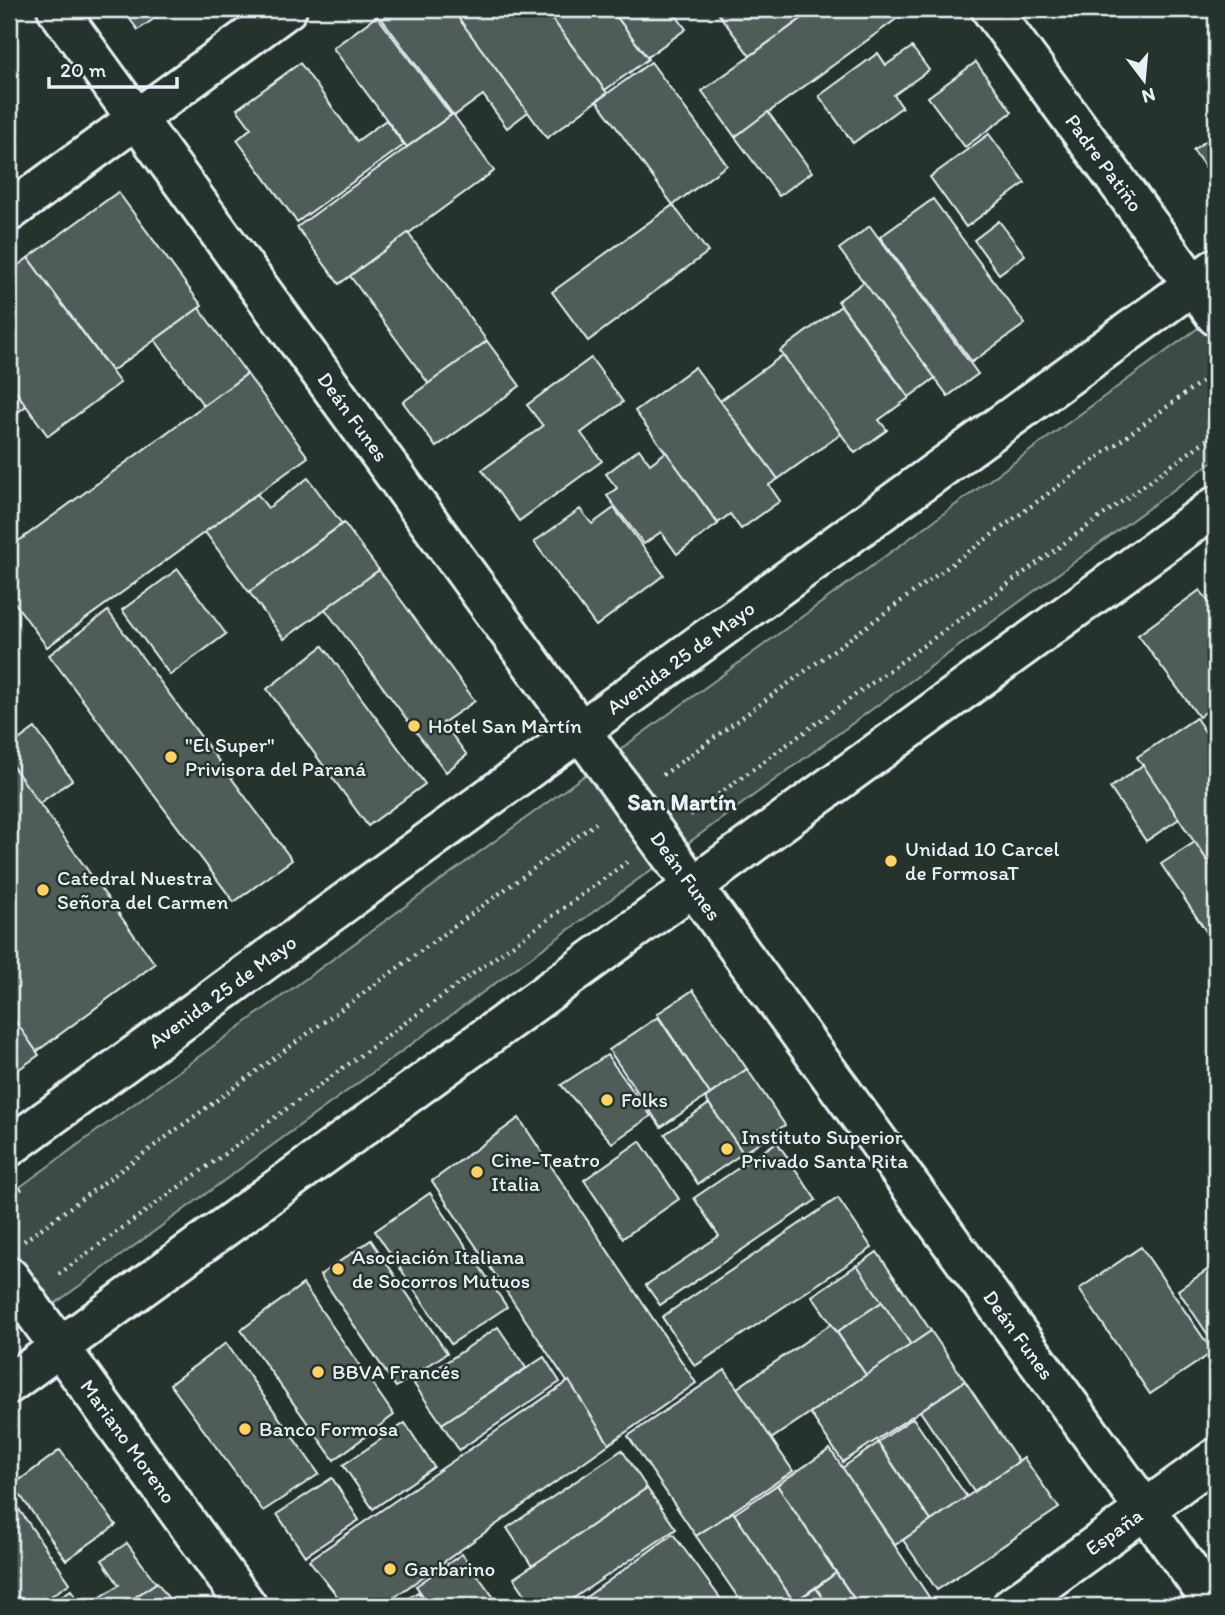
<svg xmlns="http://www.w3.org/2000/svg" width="1225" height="1615" viewBox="0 0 1225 1615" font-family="Itim,sans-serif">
<rect width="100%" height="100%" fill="#26332d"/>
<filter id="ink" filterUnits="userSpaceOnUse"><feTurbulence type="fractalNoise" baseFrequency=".0143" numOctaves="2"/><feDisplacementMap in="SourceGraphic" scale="14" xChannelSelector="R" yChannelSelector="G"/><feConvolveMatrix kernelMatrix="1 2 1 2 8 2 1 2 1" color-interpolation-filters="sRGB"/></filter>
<g filter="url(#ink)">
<path fill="#3e4b47" stroke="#939ea0" stroke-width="2" d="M1216 315V459L9 1337V1195Z"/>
<g fill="#505c59" stroke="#e8f1f8" stroke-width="2">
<path d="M122 9H168L138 30Z"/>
<path d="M396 9H452L528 112 507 128 483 95 454 116 382 19Z"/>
<path d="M452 9H545L607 93 547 138Z"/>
<path d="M545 9H611L648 59 605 90Z"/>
<path d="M611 9H671L686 29 647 57Z"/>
<path d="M715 9H815L750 56Z"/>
<path d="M815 9H910L735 137 702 91Z"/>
<path d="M377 16 451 115 407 147 333 48Z"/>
<path d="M912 47 929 70 894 95 902 107 853 143 819 96 878 53 886 65Z"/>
<path d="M651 62 727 165 673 205 597 101Z"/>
<path d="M976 62 1012 112 965 147 928 97Z"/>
<path d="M300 63 357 141 386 120 404 145 297 222 237 140 251 128 237 109Z"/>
<path d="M768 112 812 172 779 196 735 137Z"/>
<path d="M453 114 494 171 339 284 297 227Z"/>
<path d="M989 134 1025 183 966 227 930 177Z"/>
<path d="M1216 134V182L1193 150Z"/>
<path d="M118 192 202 306 112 371 28 258Z"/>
<path d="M933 199 1025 324 972 362 880 237Z"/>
<path d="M673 205 708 252 588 341 552 292Z"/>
<path d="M999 221 1025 255 999 274 974 240Z"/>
<path d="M870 226 978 374 948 396 839 249Z"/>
<path d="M408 233 487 341 429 384 350 276Z"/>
<path d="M28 258 120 383 48 436 9 382V272Z"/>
<path d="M864 282 935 378 909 397 838 301Z"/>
<path d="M841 306 909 398 879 420 887 430 855 453 780 351Z"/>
<path d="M199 308 247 374 204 406 155 340Z"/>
<path d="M487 341 520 386 436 447 403 402Z"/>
<path d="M783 355 841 434 778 479 720 401Z"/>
<path d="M591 358 623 402 581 433 602 461 519 521 482 470 543 426 527 405Z"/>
<path d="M695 367 778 479 769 485 780 501 741 529 730 514 718 523 635 411Z"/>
<path d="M247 374 308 457 47 647 9 595V548Z"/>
<path d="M9 382 26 406 9 419Z"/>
<path d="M639 449 650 464 666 452 718 524 677 554 661 532 644 544 607 496 617 488 606 474Z"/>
<path d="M308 478 342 524 249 592 205 532 257 494 268 508Z"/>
<path d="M614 508 664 575 596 626 534 542 580 509 592 524Z"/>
<path d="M344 523 379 570 284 639 249 592Z"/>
<path d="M178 569 226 634 170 675 122 610Z"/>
<path d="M379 570 475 701 443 723 467 755 446 772 325 609Z"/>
<path d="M1200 590 1216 612V704L1199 717 1138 635Z"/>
<path d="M108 611 292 860 234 902 49 655Z"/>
<path d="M323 646 425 784 368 826 267 689Z"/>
<path d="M1196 718 1216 748V874L1137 757Z"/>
<path d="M35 728 72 780 23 815 131 964 35 1034 9 998V747Z"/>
<path d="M9 761 155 964 9 1072Z"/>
<path d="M1143 765 1179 819 1146 841 1110 788Z"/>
<path d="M1195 842 1216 874V946L1161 864Z"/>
<path d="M693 990 747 1069 710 1094 657 1014Z"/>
<path d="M9 1012 39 1055 9 1076Z"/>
<path d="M658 1017 710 1094 661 1127 609 1050Z"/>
<path d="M607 1055 651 1116 612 1143 561 1085Z"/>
<path d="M747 1069 785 1125 743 1153 705 1098Z"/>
<path d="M709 1104 743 1153 698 1184 665 1134Z"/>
<path d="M519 1118 696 1383 609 1444 432 1181Z"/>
<path d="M640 1141 679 1199 623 1238 584 1180Z"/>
<path d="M777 1142 816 1200 660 1305 646 1285 719 1236 694 1198Z"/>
<path d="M430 1193 507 1307 451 1344 375 1231Z"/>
<path d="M838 1198 872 1248 695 1366 662 1317Z"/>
<path d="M371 1240 447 1353 396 1387 320 1275Z"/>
<path d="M1141 1247 1213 1352 1150 1394 1079 1289Z"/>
<path d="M877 1252 931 1331 911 1345 857 1266Z"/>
<path d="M1216 1264V1347L1178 1290Z"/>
<path d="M857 1265 882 1302 837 1332 812 1296Z"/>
<path d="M303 1284 394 1415 334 1460 241 1330Z"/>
<path d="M882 1302 911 1345 866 1375 837 1332Z"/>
<path d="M831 1324 866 1375 771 1439 737 1388Z"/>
<path d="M498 1327 526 1368 442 1424 414 1384Z"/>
<path d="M931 1331 965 1381 843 1462 810 1413Z"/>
<path d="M226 1343 319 1474 263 1511 170 1384Z"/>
<path d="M544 1357 560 1382 459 1450 442 1424Z"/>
<path d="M725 1370 793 1471 696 1536 628 1436Z"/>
<path d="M569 1381 609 1444 382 1606H345L309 1560Z"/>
<path d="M965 1381 1019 1462 974 1491 920 1411Z"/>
<path d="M913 1418 967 1497 931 1521 878 1442Z"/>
<path d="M405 1423 434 1467 373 1509 343 1465Z"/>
<path d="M878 1443 931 1521 895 1545 842 1468Z"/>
<path d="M830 1449 929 1597 916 1606H859L777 1485Z"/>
<path d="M60 1450 116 1525 66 1560 13 1485Z"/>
<path d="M622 1450 647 1488 532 1566 507 1528Z"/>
<path d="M1024 1458 1059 1508 937 1590 903 1540Z"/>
<path d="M332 1478 359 1520 305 1556 277 1514Z"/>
<path d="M777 1485 836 1573 794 1602 734 1514Z"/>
<path d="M647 1488 676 1529 562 1606H533L514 1578Z"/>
<path d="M9 1495 70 1583 37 1606H9Z"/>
<path d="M733 1512 794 1602 788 1606H744L696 1536Z"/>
<path d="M673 1534 726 1606H574Z"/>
<path d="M127 1543 156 1583 122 1606H98L95 1601 119 1585 102 1560Z"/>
<path d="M462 1554 500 1606H430L416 1586Z"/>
<path d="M836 1573 859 1606H829L816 1588Z"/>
<path d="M157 1582 174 1606H122L156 1583Z"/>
<path d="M816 1588 829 1606H788L794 1602Z"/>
<path d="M71 1590 82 1606H47Z"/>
<path d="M418 1592 427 1606H397Z"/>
</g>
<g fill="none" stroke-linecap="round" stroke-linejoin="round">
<g stroke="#e8f1f8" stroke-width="44">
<g id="street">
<path id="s1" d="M57 9 1215 1606"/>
<path id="s2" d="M991 9 1216 316"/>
<path d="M9 212 287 9"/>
<path id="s3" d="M9 1277 247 1606"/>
<path id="s4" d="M1012 1606 1216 1458"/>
</g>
</g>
<g stroke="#e8f1f8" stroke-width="44">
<g id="secondary">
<path id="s5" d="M9 1147 1216 268"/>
<path d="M9 1384 1216 506"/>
</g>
</g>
<g stroke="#e8f1f8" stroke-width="4.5" stroke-dasharray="2 5" stroke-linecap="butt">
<path d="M663 775 1216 371"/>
<path d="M690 815 1216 433"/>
<path d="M9 1198 22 1188"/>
<path d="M24 1241 596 823"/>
<path d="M59 1274 627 862"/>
</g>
<use href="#street" stroke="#26332d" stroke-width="38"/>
<use href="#secondary" stroke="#26332d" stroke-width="38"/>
</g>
</g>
<g fill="#ffd166" stroke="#26332d" stroke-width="2.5">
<circle cx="414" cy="726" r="7"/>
<circle cx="171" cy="757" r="7"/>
<circle cx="891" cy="861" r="7"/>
<circle cx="43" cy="890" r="7"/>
<circle cx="607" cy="1100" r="7"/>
<circle cx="727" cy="1149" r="7"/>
<circle cx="477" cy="1172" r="7"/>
<circle cx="338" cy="1269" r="7"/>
<circle cx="318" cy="1372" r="7"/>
<circle cx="245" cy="1429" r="7"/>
<circle cx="390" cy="1569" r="7"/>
</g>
<g text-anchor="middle" stroke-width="5" stroke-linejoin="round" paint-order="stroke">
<g font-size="21" fill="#e8f1f8" stroke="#26332d">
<text dy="7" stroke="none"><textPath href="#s2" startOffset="191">Padre Patiño</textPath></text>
<text dy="7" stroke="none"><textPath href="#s1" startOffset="504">Deán Funes</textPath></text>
<text dy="7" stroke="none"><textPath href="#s5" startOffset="831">Avenida 25 de Mayo</textPath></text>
<text dy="7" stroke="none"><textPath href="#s1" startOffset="1071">Deán Funes</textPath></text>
<text dy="7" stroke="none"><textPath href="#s5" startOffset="264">Avenida 25 de Mayo</textPath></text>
<text dy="7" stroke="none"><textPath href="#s1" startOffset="1638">Deán Funes</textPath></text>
<text dy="7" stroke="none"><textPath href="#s3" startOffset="203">Mariano Moreno</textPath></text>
<text dy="7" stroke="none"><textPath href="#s4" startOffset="126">España</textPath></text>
</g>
<g font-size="21" fill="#e8f1f8" stroke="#26332d" text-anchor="start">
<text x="428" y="733">Hotel San Martín</text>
<text x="185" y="752">"El Super"<tspan x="185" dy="24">Privisora del Paraná</tspan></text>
<text x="905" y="856">Unidad 10 Carcel<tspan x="905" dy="24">de FormosaT</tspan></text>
<text x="57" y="885">Catedral Nuestra<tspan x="57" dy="24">Señora del Carmen</tspan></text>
<text x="621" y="1107">Folks</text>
<text x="741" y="1144">Instituto Superior<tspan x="741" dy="24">Privado Santa Rita</tspan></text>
<text x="491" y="1167">Cine-Teatro<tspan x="491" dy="24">Italia</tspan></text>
<text x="352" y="1264">Asociación Italiana<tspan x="352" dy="24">de Socorros Mutuos</tspan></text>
<text x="332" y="1379">BBVA Francés</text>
<text x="259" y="1436">Banco Formosa</text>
<text x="404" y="1576">Garbarino</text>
</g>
<g font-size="23" font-weight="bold" fill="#e8f1f8" stroke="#26332d">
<text x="682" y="810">San Martín</text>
</g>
</g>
<rect width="1225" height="1615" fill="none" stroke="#26332d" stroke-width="35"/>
<rect x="18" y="18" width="1190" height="1580" fill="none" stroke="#e8f1f8" stroke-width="2.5" filter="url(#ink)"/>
<g transform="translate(1144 80) rotate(164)" stroke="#26332d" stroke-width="5" paint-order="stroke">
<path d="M0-5L12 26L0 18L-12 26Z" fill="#e8f1f8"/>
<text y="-10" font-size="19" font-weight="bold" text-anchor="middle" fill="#e8f1f8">N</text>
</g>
<path d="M49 77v10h128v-10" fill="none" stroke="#e8f1f8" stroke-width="3.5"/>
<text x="60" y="77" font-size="21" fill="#e8f1f8" stroke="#26332d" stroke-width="5" paint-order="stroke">20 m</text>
</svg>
